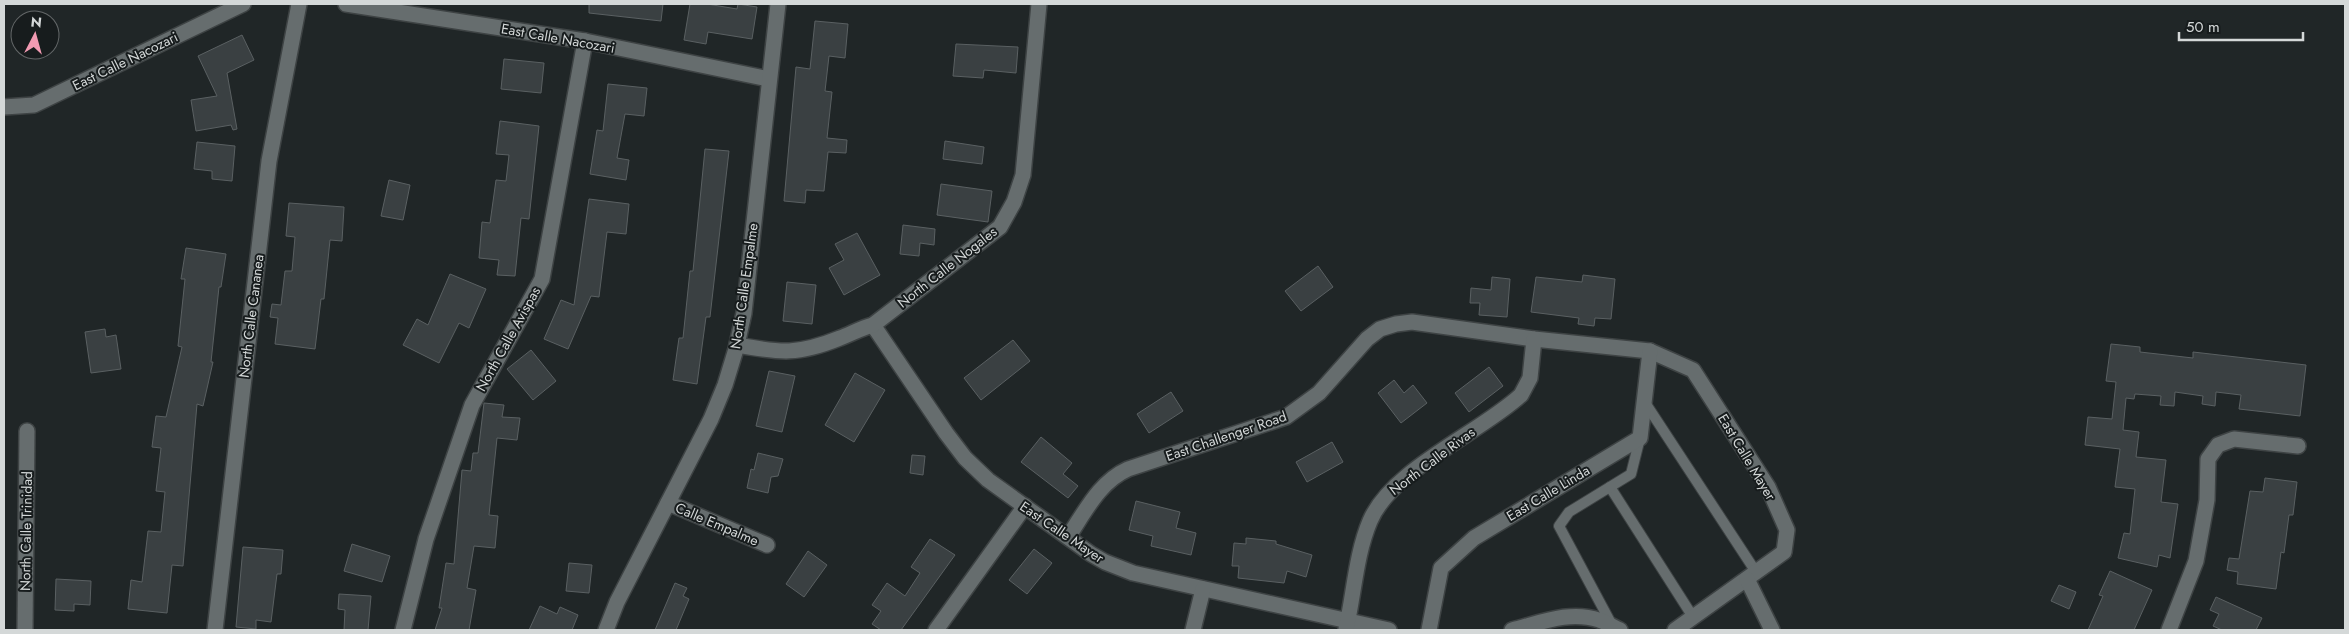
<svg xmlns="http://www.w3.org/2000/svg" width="2349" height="634" viewBox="0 0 2349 634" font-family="Jost,sans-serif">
<rect width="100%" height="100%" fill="#202627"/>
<g fill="#3a4042" stroke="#5a6062">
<path d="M589 4H663L661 21 589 13Z"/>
<path d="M690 4H707L737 9 738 4 757 7 752 39 708 32 706 44 684 40Z"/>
<path d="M815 21 848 24 845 58 829 56 825 91 832 92 827 138 847 140 846 153 828 152 824 191 806 190 805 203 784 201 796 67 810 69Z"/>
<path d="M242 35 254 60 227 73 237 129 233 130 231 125 196 131 191 100 217 96 198 56Z"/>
<path d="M956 44 1018 47 1016 73 984 70 983 78 953 76Z"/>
<path d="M504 59 544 63 541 93 501 89Z"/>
<path d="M608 84 647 88 644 116 625 114 617 158 629 160 626 180 590 174 597 130 603 131Z"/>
<path d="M500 121 539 126 529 219 521 218 515 276 497 275 499 260 479 258 482 222 490 223 496 180 506 181 509 155 496 154Z"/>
<path d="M945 141 984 147 982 164 943 159Z"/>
<path d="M197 142 235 146 232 181 212 179V171L194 169Z"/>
<path d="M705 149 729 151 710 317H706L697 384 673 380 679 338H683L690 271H693Z"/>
<path d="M389 180 410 185 403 220 381 216Z"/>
<path d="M941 184 992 191 988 222 937 215Z"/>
<path d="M589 199 629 204 626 234 607 232 599 297 591 296 568 349 544 339 561 300 574 305Z"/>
<path d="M289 203 344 207 342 241 330 240 324 299H321L315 349 275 344 278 318 270 317 272 304 281 305 285 271H292L295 237 286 236Z"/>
<path d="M903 225 935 229 934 245 920 243 919 256 900 254Z"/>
<path d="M857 233 880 275 844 295 829 268 844 260 835 244Z"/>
<path d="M186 248 226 254 221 287H219L211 362H213L203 406 197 404 183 566 172 565 167 613 128 609 131 580 142 582 148 531 161 532 165 492 156 491 161 448 152 447 156 416 166 417 182 347 178 346 185 279H181Z"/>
<path d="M1318 266 1333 287 1301 311 1285 291Z"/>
<path d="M450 274 486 289 469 328 459 323 439 363 403 345 417 319 428 325Z"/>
<path d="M1583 275 1615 279 1611 319 1595 318 1594 326 1578 324 1579 318 1531 312 1536 277 1582 282Z"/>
<path d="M1492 277 1510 279 1507 317 1479 315 1480 303H1470L1471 288 1491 290Z"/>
<path d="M787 282 816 285 812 324 783 321Z"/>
<path d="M105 329 106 337 116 335 121 369 91 373 85 332Z"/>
<path d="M1013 340 1030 361 981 400 964 378Z"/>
<path d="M2111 344 2140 347V352L2193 358V352L2306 365 2300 416 2239 409 2241 395 2216 392 2215 406 2202 404 2203 396 2175 392 2174 406 2160 405 2161 396 2135 394 2134 399 2126 398 2123 430 2139 432 2136 457 2166 460 2161 502 2178 504 2170 558 2159 555 2157 567 2118 558 2124 533 2130 534 2135 489 2115 487 2120 449 2085 445 2088 417 2112 419 2116 382 2106 381Z"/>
<path d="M531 350 556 381 533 400 507 369Z"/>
<path d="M1489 367 1503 386 1469 412 1455 393Z"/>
<path d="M769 371 795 376 782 432 756 426Z"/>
<path d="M855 373 885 390 854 442 825 425Z"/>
<path d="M1394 380 1404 393 1413 385 1427 403 1401 423 1378 393Z"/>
<path d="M1171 392 1183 411 1149 433 1137 414Z"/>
<path d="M484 403 504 405 502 417 520 418 517 440 497 438 489 515 498 516 495 548 474 546 467 588 476 590 469 630H435L442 608H439L446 563 454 564 462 470 471 471 473 453H478Z"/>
<path d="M1041 437 1072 463 1063 474 1078 486 1068 498 1021 462Z"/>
<path d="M1332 442 1343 462 1307 482 1296 462Z"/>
<path d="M758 453 783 459 778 476 771 477 768 493 747 488 751 469 754 470Z"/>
<path d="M912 455 925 456 923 475 910 473Z"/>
<path d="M2265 478 2297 482 2293 515H2289L2284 553 2281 552 2276 589 2237 584 2238 572 2227 570 2229 558 2239 559 2250 491 2263 492Z"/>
<path d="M1136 501 1180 512 1176 528 1196 533 1191 555 1151 546 1153 536 1129 530Z"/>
<path d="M1246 538 1276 541V544L1312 555 1306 577 1287 571 1284 583 1238 578 1239 566H1232L1234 543 1246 544Z"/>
<path d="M930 539 955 555 901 630H881L872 624 881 611 872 605 887 583 905 596 920 573 911 567Z"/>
<path d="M352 544 390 556 382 582 344 571Z"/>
<path d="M243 547 283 550 281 574H277L271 622 256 620V629L236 627Z"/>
<path d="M1034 549 1052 563 1027 594 1009 580Z"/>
<path d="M808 551 827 565 804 597 786 584Z"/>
<path d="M569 563 592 565 589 593 566 591Z"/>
<path d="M2110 571 2152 590 2134 630H2088L2103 596 2099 595Z"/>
<path d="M56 579 91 581 90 605 74 604V611L55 610Z"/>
<path d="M675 583 687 588 683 596 689 599 676 630H655Z"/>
<path d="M2059 585 2076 592 2069 609 2051 601Z"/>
<path d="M339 594 371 596 368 630H344L345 610 338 609Z"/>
<path d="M2216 597 2262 618 2256 630H2222L2213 626 2219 614 2210 610Z"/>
<path d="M540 606 557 614 560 607 578 615 572 630H529Z"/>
</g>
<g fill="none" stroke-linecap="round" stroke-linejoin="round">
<g stroke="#3e4344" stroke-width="12">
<g id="lane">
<path d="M1644 401 1756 572"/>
<path d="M1610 487 1693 617"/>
<path d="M1612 625 1559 526 1569 512 1631 474 1640 438"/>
</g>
</g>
<g stroke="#3e4344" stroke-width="18">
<g id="street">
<path d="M346 4 585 41 769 79"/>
<path d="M4 107 34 105 243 4"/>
<path d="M873 325 946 433 965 458 988 480 1091 554 1105 562 1133 573 1389 630"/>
<path d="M737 345C781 353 798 355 840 338 851 334 861 328 873 325L1000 227 1014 202 1023 175 1039 4"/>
<path d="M668 503 767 545"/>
<path d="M1068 537C1085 512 1099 482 1128 469L1286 417 1319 393 1367 339 1380 329 1396 324 1412 322 1534 339 1650 351 1693 370 1768 487 1787 530 1784 552 1675 630"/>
<path d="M1747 579 1772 630"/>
<path d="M1346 629C1354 594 1356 554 1370 521 1392 469 1480 433 1521 395L1530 378 1534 339"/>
<path d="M25 630 27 431"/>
<path d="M215 630 269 161 299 4"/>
<path d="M403 630 426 539 472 405 542 279 585 41"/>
<path d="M606 630 617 602 711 419 725 385 736 349 744 313 778 4"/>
<path d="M936 630 1025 506"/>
<path d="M1193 630 1203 589"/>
<path d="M1429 630 1441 568 1474 538 1640 438 1650 351"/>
<path d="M1512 630C1540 623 1569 610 1599 620 1606 622 1613 627 1620 630"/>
<path d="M2169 630 2196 561 2207 500 2208 459 2218 445 2234 439 2298 446"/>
</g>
</g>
<use href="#lane" stroke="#666d6e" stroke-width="10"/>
<use href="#street" stroke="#666d6e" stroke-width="15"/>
</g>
<g text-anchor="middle" stroke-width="4" stroke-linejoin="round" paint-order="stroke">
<g font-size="14" fill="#d4d8d8" stroke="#171c1d">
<text transform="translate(558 38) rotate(10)" y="5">East Calle Nacozari</text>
<text transform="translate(125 61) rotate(-26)" y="5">East Calle Nacozari</text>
<text transform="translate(947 267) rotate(-38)" y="5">North Calle Nogales</text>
<text transform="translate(744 286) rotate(-82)" y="5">North Calle Empalme</text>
<text transform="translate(251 316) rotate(-83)" y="5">North Calle Cananea</text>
<text transform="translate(508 339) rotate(-61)" y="5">North Calle Avispas</text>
<text transform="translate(1226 436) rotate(-19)" y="5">East Challenger Road</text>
<text transform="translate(1747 457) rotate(59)" y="5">East Calle Mayer</text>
<text transform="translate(1432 461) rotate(-37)" y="5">North Calle Rivas</text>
<text transform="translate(1548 493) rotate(-31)" y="5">East Calle Linda</text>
<text transform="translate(717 524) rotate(23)" y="5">Calle Empalme</text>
<text transform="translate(26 531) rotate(-89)" y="5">North Calle Trinidad</text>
<text transform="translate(1062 532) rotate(34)" y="5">East Calle Mayer</text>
</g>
</g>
<rect width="2349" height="634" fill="none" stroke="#d4d8d8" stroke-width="10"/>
<g transform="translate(35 35) rotate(6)"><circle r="24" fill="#171c1d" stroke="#636768"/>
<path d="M0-4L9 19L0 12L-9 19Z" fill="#f19ab2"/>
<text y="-8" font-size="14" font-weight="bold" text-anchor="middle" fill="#d4d8d8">N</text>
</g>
<path d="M2179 32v8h124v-8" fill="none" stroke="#d4d8d8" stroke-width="2.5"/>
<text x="2186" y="32" font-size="15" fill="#d4d8d8" stroke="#171c1d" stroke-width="4" paint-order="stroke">50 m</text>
</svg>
